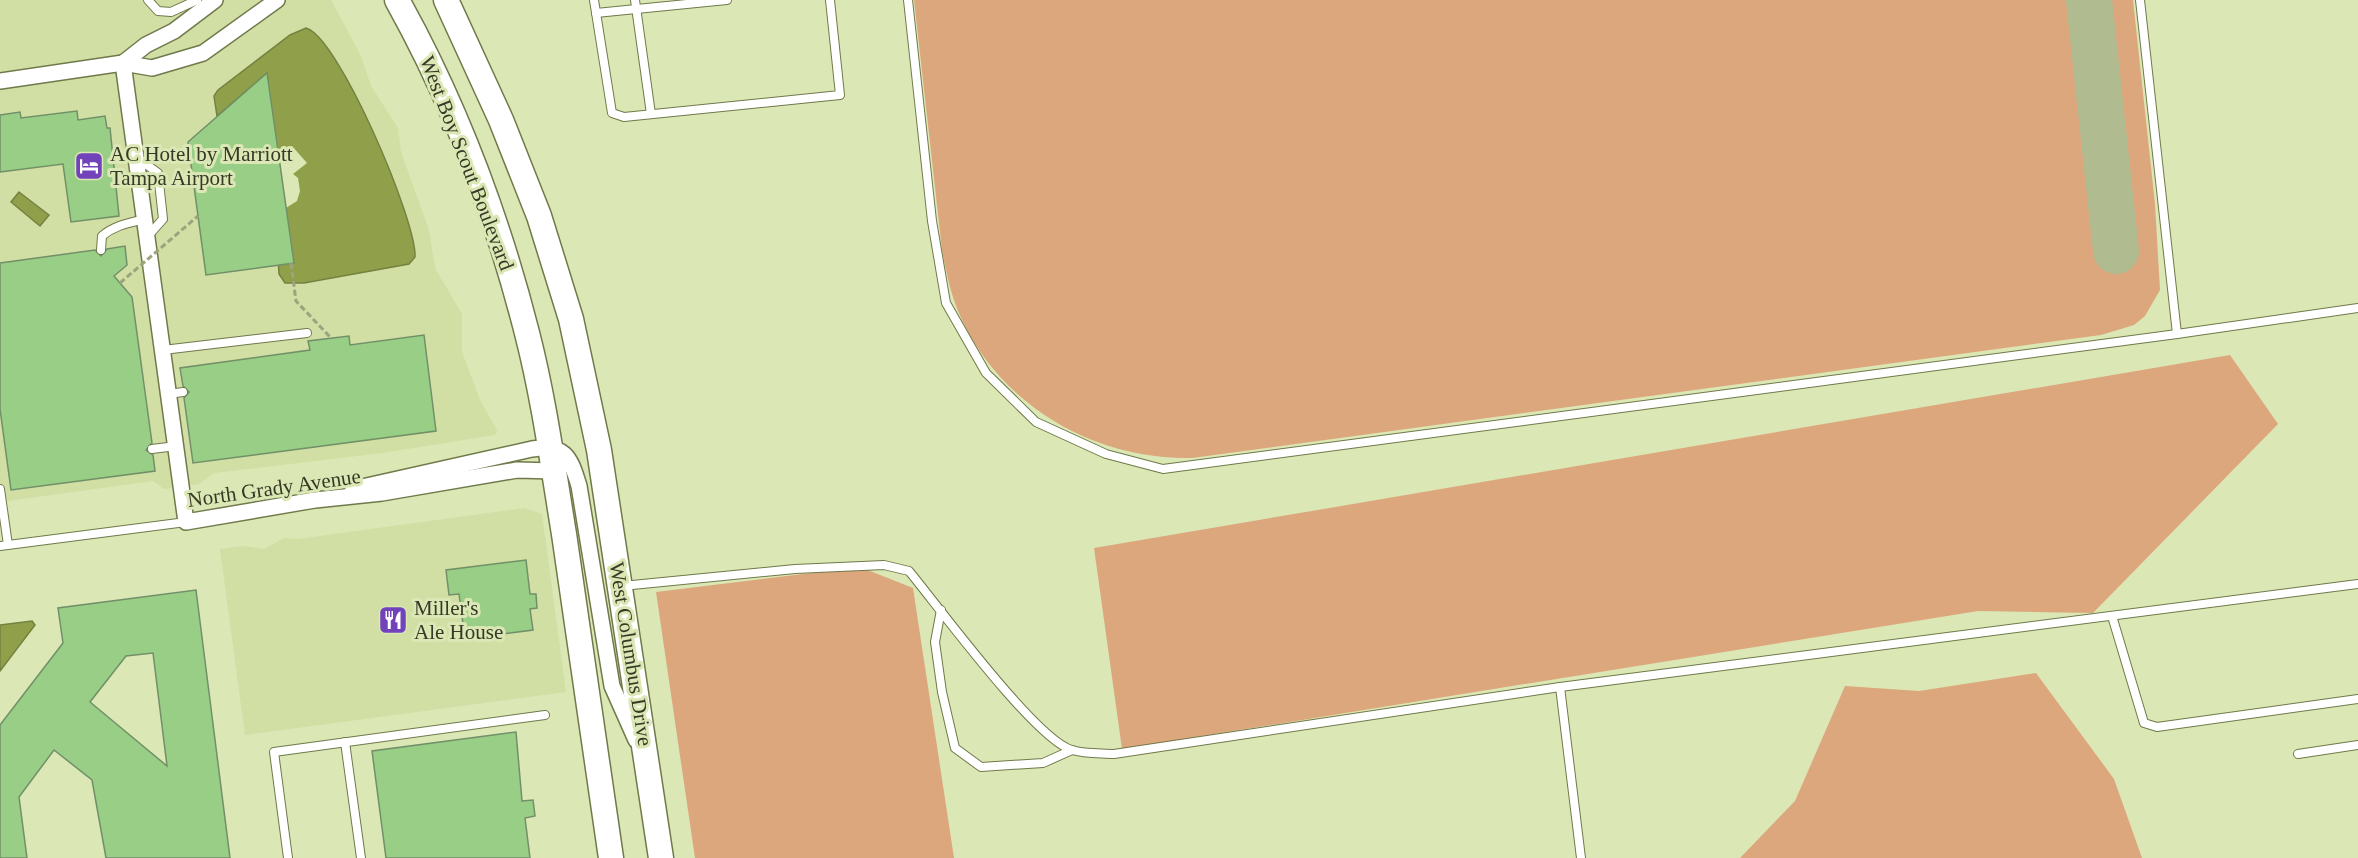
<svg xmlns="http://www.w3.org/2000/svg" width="2358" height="858" viewBox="0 0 2358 858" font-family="Georgia,serif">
<rect width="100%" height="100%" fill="#dbe7b4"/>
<g fill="#d1dea4">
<path d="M0 0H331L361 56 371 86 398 128 401 152 429 230 435 268 462 314V352L480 400 497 430 495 435 382 453 214 473 199 484 164 489 153 481 0 502Z"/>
<path d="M524 508 542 514 566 692 245 735 220 549 243 546 264 549 284 538 298 539Z"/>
</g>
<g fill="#dda77e">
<path d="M914 0H2073L2101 257 2132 253 2105 0H2133L2155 204 2160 290 2145 316 2134 325 2101 335 1192 458C1093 460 997 404 958 311 950 291 946 271 942 250Z"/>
<path d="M2230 355 2278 424 2093 613 1978 611 1122 749 1094 548Z"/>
<path d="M860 567 913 588 954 858H695L656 592Z"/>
<path d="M2036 673 2114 779 2142 858H1740L1795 801 1845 686 1919 691Z"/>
</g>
<g fill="#90a04a" stroke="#75813f" stroke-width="1.5">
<path d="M306 28C338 36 417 221 415 257L409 264 304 283H285L279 274 267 73 217 116 214 96 218 90 290 35Z"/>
<path d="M19 192 49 215 40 226 11 202Z"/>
<path d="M32 621 35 625 0 671V625Z"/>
</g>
<path fill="#dbe7b4" d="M292 146 307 163 293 174 298 178 300 191 297 201 286 208 279 157Z"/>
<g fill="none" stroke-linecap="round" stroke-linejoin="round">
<path stroke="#b1bb90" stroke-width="46" d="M2089 0 2116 251"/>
</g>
<g fill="#98ce86" stroke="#729068" stroke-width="1.5" fill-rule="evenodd">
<path d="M267 73 294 263 206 275 188 142Z"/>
<path d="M77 111 78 120 105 116 107 128H110L119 216 71 222 63 164 0 172V115L20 112 21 118Z"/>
<path d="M125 246 127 265 114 276 132 297 152 443 146 450 153 455 155 471 11 490 0 409V263L95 250 101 256 107 249Z"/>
<path d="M424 335 436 431 193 463 184 398 189 392 183 386 180 368 310 350 308 341 349 336 350 345Z"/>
<path d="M526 560 530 594H536L537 608 530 609 533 630 465 639 459 594 449 595 446 570Z"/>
<path d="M196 590 230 858H106L92 780 54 750 19 797 27 858H0V725L63 643 58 608ZM153 653 167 766 90 702 126 656Z"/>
<path d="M516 732 522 801 533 800 535 816 525 818 530 858H386L372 751Z"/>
</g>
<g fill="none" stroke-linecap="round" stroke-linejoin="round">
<g stroke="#6f794a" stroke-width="10">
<g id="service">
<path d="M148 0 158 11 171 12 197 0"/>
<path d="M594 0 612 113 624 117 840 95 830 0"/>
<path d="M635 0 651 114"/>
<path d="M908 0 932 221 946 303 986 373 1036 422 1106 454 1163 469 2177 334 2358 308"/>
<path d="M2140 0 2177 334"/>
<path d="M596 13 727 0"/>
<path d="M136 157 158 173 163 219 148 236"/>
<path d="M101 250 102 236C115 225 129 223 145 219"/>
<path d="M163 350 307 333"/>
<path d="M169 394 183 392"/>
<path d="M152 449 176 446"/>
<path d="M0 489 8 545"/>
<path d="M0 546 186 522"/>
<path d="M622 586 795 569 884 565 909 571C938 606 1036 740 1072 750 1085 754 1101 753 1114 754L1560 687 2358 584"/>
<path d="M941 610 935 642 942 692 955 748 981 767 1043 763 1072 750"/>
<path d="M2112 616 2144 723 2157 727 2358 699"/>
<path d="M1560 687 1581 858"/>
<path d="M345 742 361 858"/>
<path d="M2298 754 2358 745"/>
<path d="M288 858 274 752 545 715"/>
</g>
</g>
<g stroke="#6f794a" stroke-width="18">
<g id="minor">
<path d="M123 63 186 522 315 500 382 493 517 470 554 471"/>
<path d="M123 63 146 45 174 31 215 0"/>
<path d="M0 81 123 63 152 68 203 53 277 0"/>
<path d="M353 489 532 449C565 444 570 456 579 486L612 686 636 740"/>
</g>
</g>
<g stroke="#6f794a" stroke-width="27">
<g id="primary">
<path d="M397 0C455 104 498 219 527 333 544 399 553 467 564 534 580 642 596 750 611 858"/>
<path d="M446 0 501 120 539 216 571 319 599 450 661 858"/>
</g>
</g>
<path stroke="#9ba47d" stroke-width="3" stroke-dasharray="6 3" stroke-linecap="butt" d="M291 263 296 301 331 338"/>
<use href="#service" stroke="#fff" stroke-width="8"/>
<use href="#minor" stroke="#fff" stroke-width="15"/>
<use href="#primary" stroke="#fff" stroke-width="24"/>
<path stroke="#9ba47d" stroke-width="3" stroke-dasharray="6 3" stroke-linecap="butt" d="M120 283 198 216"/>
</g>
<defs>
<g id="hotel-square" transform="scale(1.5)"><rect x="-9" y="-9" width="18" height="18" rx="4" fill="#7242ba" stroke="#dbe7b4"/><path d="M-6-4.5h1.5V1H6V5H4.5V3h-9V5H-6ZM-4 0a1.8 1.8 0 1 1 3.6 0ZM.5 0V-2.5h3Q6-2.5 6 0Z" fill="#fff"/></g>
<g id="restaurant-square" transform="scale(1.5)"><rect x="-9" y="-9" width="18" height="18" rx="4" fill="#7242ba" stroke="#dbe7b4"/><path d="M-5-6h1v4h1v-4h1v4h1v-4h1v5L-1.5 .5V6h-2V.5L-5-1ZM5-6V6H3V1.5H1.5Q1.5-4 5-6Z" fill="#fff"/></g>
</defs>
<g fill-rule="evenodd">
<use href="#hotel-square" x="89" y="166"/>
<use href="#restaurant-square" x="393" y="620"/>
</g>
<g text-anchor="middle" stroke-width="6" stroke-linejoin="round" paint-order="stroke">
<g font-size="21" fill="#353925" stroke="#dbe7b4" text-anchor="start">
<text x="110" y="161">AC Hotel by Marriott<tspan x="110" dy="24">Tampa Airport</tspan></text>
<text x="414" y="615">Miller's<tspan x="414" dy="24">Ale House</tspan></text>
</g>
<g font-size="21" fill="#353925" stroke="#dbe7b4">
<text transform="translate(467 163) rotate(69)" y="7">West Boy Scout Boulevard</text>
<text transform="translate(274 488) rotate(-8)" y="7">North Grady Avenue</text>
<text transform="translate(631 654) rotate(81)" y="7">West Columbus Drive</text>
</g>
</g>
</svg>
